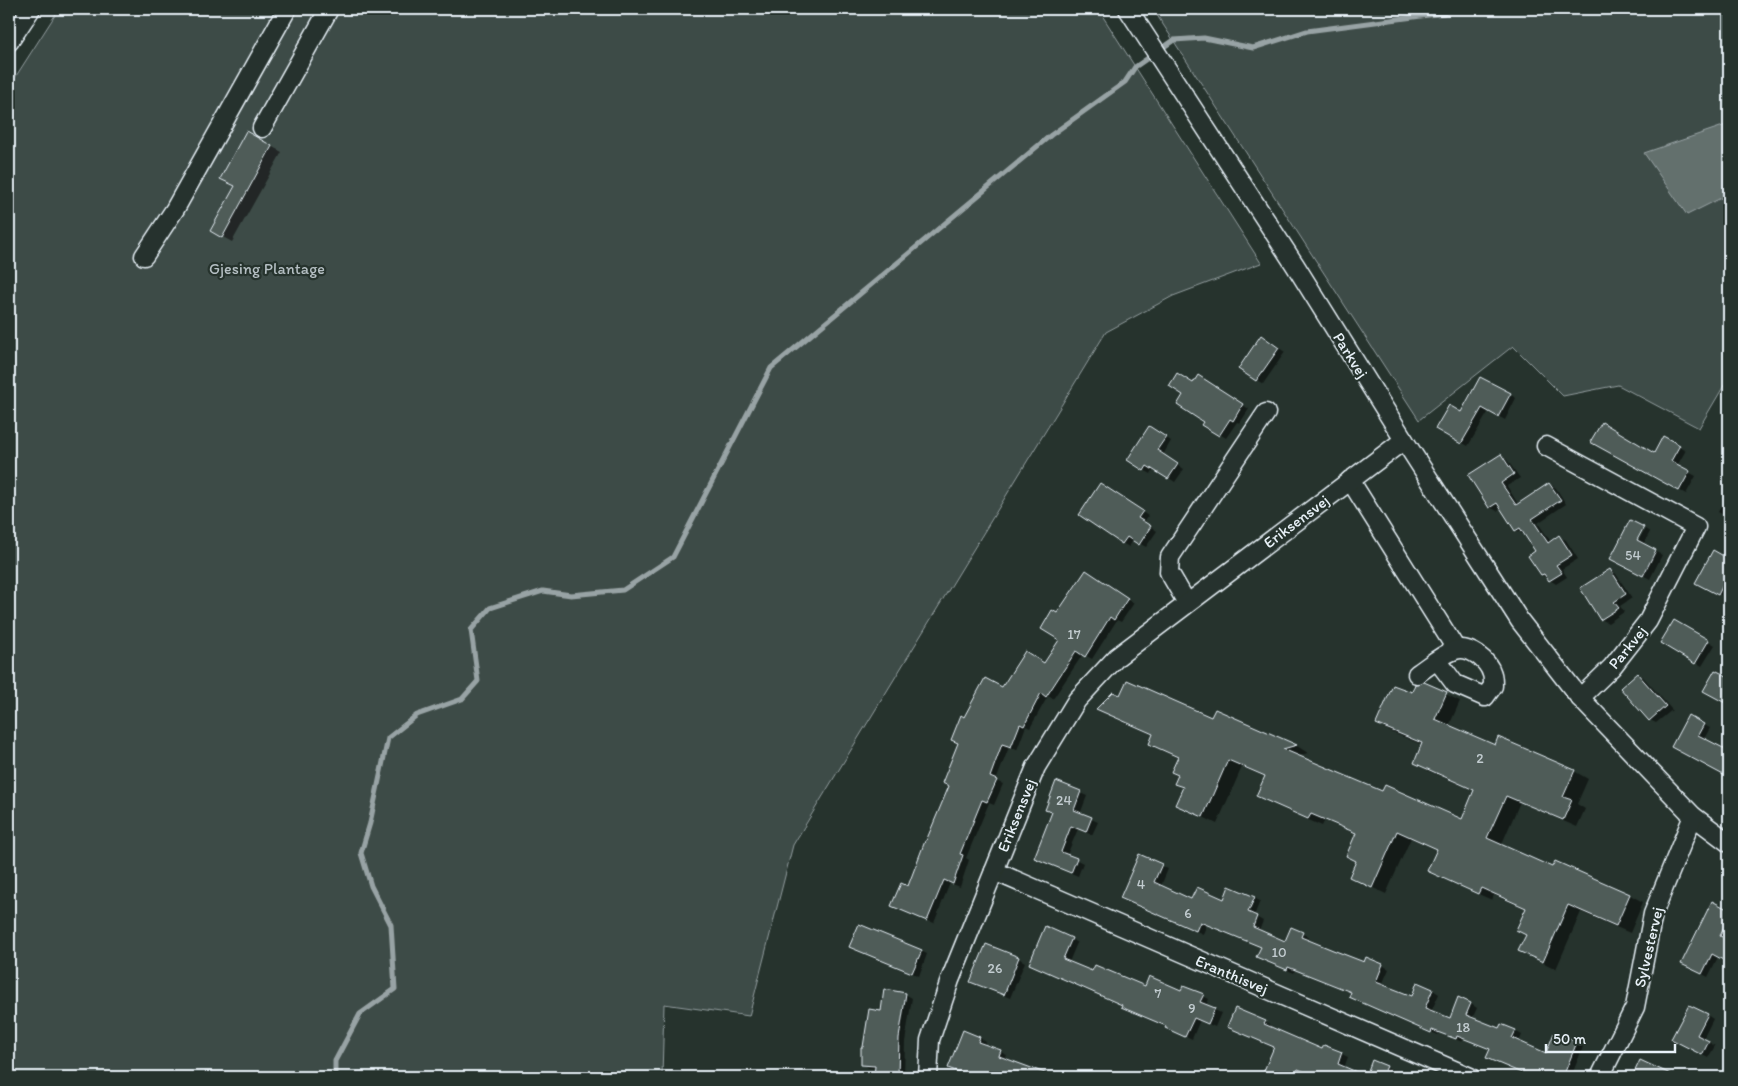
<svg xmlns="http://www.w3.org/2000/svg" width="1738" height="1086" viewBox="0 0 1738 1086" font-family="Itim,sans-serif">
<rect width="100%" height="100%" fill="#26332d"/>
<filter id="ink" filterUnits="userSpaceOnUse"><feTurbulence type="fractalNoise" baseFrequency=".02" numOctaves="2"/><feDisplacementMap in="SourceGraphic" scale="10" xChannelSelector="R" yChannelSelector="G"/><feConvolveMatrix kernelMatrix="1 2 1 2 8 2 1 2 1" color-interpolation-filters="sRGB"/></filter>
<g filter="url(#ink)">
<g fill="#3e4b47" stroke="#939ea0">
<path d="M59 9H1098L1261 263 1173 296 1106 332 793 845 749 1016 664 1004 662 1077H9V87Z"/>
<path d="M1153 9H1729V377L1699 428 1618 385 1563 396 1513 346 1419 420Z"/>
</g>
<path fill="#636f6d" stroke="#98a3a5" d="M1729 124V194L1687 215 1644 153Z"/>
<g fill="#0007">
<path d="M246 133 282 152 232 242 212 231 236 186Z"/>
<path d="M1267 340 1285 352 1263 384 1257 380Z"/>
<path d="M1481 378 1516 398 1505 420 1489 411 1468 446 1437 428 1462 414Z"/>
<path d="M1204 380 1249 409 1240 423 1237 422 1226 438 1203 424 1205 422 1193 384Z"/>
<path d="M1156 431 1171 441 1163 455 1184 469 1175 482 1154 468 1151 474 1144 470Z"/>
<path d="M1663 438 1686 450 1677 466 1696 476 1686 494 1592 441 1654 454Z"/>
<path d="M1501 456 1507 460 1520 478 1507 486 1518 504 1549 484 1556 488 1566 504 1538 523 1551 542 1559 537 1566 540 1578 559 1562 569 1567 577 1556 584 1542 575 1536 552 1524 533 1523 534 1516 530 1501 508 1497 511 1490 507Z"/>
<path d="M1107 488 1148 516 1144 522 1157 531 1146 547 1133 540 1129 547 1122 543Z"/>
<path d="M1729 492V518L1718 512Z"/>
<path d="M1645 529 1650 532 1643 545 1662 555 1650 579 1618 562 1633 545 1635 547Z"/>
<path d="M1713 552 1729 560V589L1725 597 1703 586Z"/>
<path d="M1610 570 1616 574 1632 598 1620 606 1624 612 1608 623 1601 619Z"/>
<path d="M1092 576 1134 603 1121 622 1117 620 1092 659 1083 654 1053 699 1048 696 1030 728 1026 726 1017 750 1009 747 996 781 1003 784 994 805 989 803 966 858 969 860 960 887 950 883 934 923 899 909 950 787 943 783 959 743 965 718 1002 688 1044 665 1061 640 1058 614Z"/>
<path d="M1675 621 1715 645 1702 666 1662 643Z"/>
<path d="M1638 674 1644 678 1672 710 1656 723 1650 720Z"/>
<path d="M1424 684 1460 701 1449 726 1496 746 1574 771 1588 779 1577 804 1585 809 1577 827 1520 802 1501 846 1553 868 1556 862 1630 895 1643 902 1630 933 1581 912 1556 969 1520 951 1527 935V909L1494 895 1492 900 1442 878 1429 871 1438 850 1411 838 1386 894 1350 877 1357 861V834L1325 820 1322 826 1271 803 1258 796 1266 777 1242 767 1217 824 1177 804 1184 788 1176 783 1179 775 1178 758 1150 744 1154 735 1111 716 1098 709 1121 696 1212 719 1215 711 1297 746 1308 753 1297 756 1383 793 1462 821 1475 791 1429 771 1416 763 1423 745 1391 732 1377 724Z"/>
<path d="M1689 717 1710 728 1704 739 1729 753V758L1721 773 1673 746Z"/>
<path d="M1057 783 1087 796 1080 814 1098 822 1092 835 1078 829 1067 855 1083 863 1078 876 1035 858 1053 813 1047 809Z"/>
<path d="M1139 856 1168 869 1161 886 1192 901H1224L1254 898 1260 901 1254 916 1263 921 1259 931 1286 942 1292 928 1309 937 1308 940 1364 964 1382 965 1389 969 1382 985 1412 998 1418 984 1433 990 1439 994 1431 1012 1450 1019 1471 1004 1477 1008 1472 1019 1499 1030 1501 1025 1515 1031 1522 1035 1519 1042 1547 1055 1555 1034 1577 1043 1583 1047 1571 1077H1533L1494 1061 1491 1050 1464 1038 1462 1042 1439 1032 1438 1035 1357 1000 1352 993 1295 969 1294 973 1264 960 1262 947 1207 924 1203 934 1128 901Z"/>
<path d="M1713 903 1729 911V934L1726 940 1729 942V962L1718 957 1708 977 1689 967Z"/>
<path d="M1071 939 1077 943 1069 962 1093 973 1145 987 1203 996 1209 999 1206 1006 1221 1013 1215 1027 1200 1020 1192 1039 1123 1005 1030 964Z"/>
<path d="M851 947 921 951 927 954 919 976Z"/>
<path d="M1018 958 1025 962 1010 998 972 982Z"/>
<path d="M905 994 912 998 905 1042 904 1077H875L876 1068H869L862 1064 882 1012Z"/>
<path d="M1707 1015 1713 1019 1703 1039 1715 1046 1708 1058 1672 1039Z"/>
<path d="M1265 1022 1271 1026V1028L1323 1050 1324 1046 1342 1054 1348 1057 1344 1068 1366 1077H1318L1305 1072 1302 1077 1271 1076 1276 1048 1228 1027Z"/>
<path d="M980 1038 986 1042 984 1045 1007 1055 1005 1059 1045 1075 1044 1077H972L950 1067Z"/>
<path d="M1373 1062 1393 1071 1390 1077H1366Z"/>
</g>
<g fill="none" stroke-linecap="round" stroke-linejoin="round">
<path stroke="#98a3a5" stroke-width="5" d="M335 1077V1061L360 1014 395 989 391 925 371 886 361 853 370 823 388 738 417 715 462 699 478 681 471 630 490 608 543 591 571 595 623 590 673 557 771 368 1051 135 1125 82 1135 67 1174 40 1204 38 1253 48 1307 31 1444 13 1455 9"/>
</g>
<g fill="#505c59" stroke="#e8f1f8">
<path d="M246 131 272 146 222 238 210 231 235 186 220 179Z"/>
<path d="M1261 335 1279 348 1256 381 1238 369Z"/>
<path d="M1177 373 1193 383 1198 375 1243 404 1233 421 1230 419 1219 436 1201 425 1203 422 1177 405 1183 395 1169 386Z"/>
<path d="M1480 377 1511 393 1498 417 1482 408 1461 444 1435 429 1449 405 1461 412Z"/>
<path d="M1602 422 1654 453 1663 436 1680 445 1671 461 1690 471 1679 491 1590 442Z"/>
<path d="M1149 426 1166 437 1157 450 1178 464 1168 479 1147 466 1144 471 1127 460Z"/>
<path d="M1501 454 1514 474 1501 483 1516 505 1549 483 1561 500 1532 519 1548 543 1559 535 1572 555 1556 565 1562 573 1549 581 1544 574 1541 575 1528 556 1535 551 1520 528 1515 531 1497 503 1489 508 1468 475Z"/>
<path d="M1100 483 1143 511 1138 518 1151 526 1139 545 1127 537 1122 544 1079 515Z"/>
<path d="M1630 520 1644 527 1637 540 1656 550 1643 576 1610 559Z"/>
<path d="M1713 550 1729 559V573L1718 595 1695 583Z"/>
<path d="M1610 569 1626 594 1614 602 1619 608 1600 620 1580 588Z"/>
<path d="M1086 570 1128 598 1114 620 1110 617 1085 657 1076 651 1046 697 1041 693 1024 726 1020 724 1011 747 1002 744 990 777 997 780 987 802 982 800 960 854 963 855 953 884 944 880 927 921 891 906 901 883 908 886 925 841H926L949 786 942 783 958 743 951 740 961 715 964 717 985 678 1002 687 1025 651 1044 663 1059 640 1041 629 1052 610 1057 613Z"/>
<path d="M1674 620 1709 640 1695 664 1660 643Z"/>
<path d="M1715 670 1729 677V705L1703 691Z"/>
<path d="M1637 673 1666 706 1649 721 1620 688Z"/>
<path d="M1127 680 1211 717 1215 709 1297 745 1283 749 1382 791 1385 785 1462 819 1474 790 1414 763 1422 743 1376 724 1393 685 1412 692 1415 684 1424 682 1447 692 1435 719 1495 745 1498 737 1575 770 1563 797 1572 800 1563 820 1506 796 1487 838 1552 867 1555 861 1630 894 1616 926 1568 905 1543 962 1518 951 1526 935 1516 930 1526 908 1481 888 1478 894 1427 871 1437 849 1397 831 1372 888 1349 877 1356 861 1346 856 1356 833 1311 814 1308 819 1256 796 1265 776 1228 760 1203 817 1175 805 1183 787 1174 784 1178 775 1171 772 1178 757 1149 744 1153 734 1096 709 1113 692 1120 695Z"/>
<path d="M1688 715 1704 724 1698 735 1729 751V778L1671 747Z"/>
<path d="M1056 781 1081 791 1074 810 1092 817 1086 832 1071 826 1061 852 1077 858 1071 873 1034 858 1052 812 1045 810Z"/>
<path d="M1139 854 1162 864 1154 882 1191 899 1197 887 1224 899 1229 886 1255 897 1248 912 1257 916 1253 927 1285 941 1291 927 1303 932 1301 937 1333 950 1364 962 1366 957 1383 964 1376 982 1412 996 1417 982 1433 989 1425 1008 1450 1018 1458 997 1471 1003 1466 1015 1499 1028 1501 1024 1516 1030 1512 1038 1546 1053 1554 1033 1577 1042 1563 1077H1531L1486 1058 1490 1049 1457 1036 1456 1039 1432 1030 1431 1033 1349 997 1351 992 1288 967 1287 970 1256 957 1261 947 1200 922 1196 931 1120 898Z"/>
<path d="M1712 901 1729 910V917L1720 936 1729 940V952L1725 961 1712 954 1702 974 1681 964Z"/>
<path d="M859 924 922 950 912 973 849 947Z"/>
<path d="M1045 926 1072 938 1063 959 1092 971 1095 965 1145 986 1149 976 1181 990 1183 986 1204 994 1200 1002 1215 1008 1208 1024 1194 1018 1185 1037 1165 1028 1166 1026 1121 1007 1122 1005 1029 964Z"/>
<path d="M986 944 1019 957 1004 995 970 982Z"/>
<path d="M884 989 906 993 899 1038 898 1077H874L875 1066 861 1065V1047H863L869 1009 881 1011Z"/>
<path d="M1689 1005 1708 1014 1697 1035 1709 1041 1702 1055 1671 1039Z"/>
<path d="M1235 1008 1266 1021 1264 1024 1322 1049 1324 1045 1342 1052 1338 1064 1366 1076 1372 1060 1387 1066 1382 1077H1318L1298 1069 1294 1077H1272L1263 1073 1274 1047 1227 1027Z"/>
<path d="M963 1030 980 1037 978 1042 1001 1050 999 1056 1053 1076V1077H972L948 1068Z"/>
<path d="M1640 1060 1677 1077H1632Z"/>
</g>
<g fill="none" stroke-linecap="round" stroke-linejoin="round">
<g stroke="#e8f1f8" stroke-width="21">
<g id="minor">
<path d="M1128 9 1295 265 1404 440 1520 621 1580 698 1693 816 1729 843"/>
<path d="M9 42 31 9"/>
<path d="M262 128 329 9"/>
<path d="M144 256 175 209 287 9"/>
<path d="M1546 446 1696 527 1648 621 1612 667 1580 698"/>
<path d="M1350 480 1456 649"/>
<path d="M1187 603 1169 572 1170 557 1266 413"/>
<path d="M1417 674C1429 666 1441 655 1455 650 1469 645 1488 660 1492 674 1493 677 1493 682 1493 686L1485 697 1455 684 1437 660"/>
<path d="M994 871 1470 1077"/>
<path d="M928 1077 930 1040 950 980 1036 767 1077 700 1117 657 1404 440"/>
<path d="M1600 1077 1635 1007 1653 914 1693 816"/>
</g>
</g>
<use href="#minor" stroke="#26332d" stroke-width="18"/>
</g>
</g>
<g text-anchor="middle" stroke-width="4.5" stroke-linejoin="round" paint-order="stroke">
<g font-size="14" fill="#c2ccd0">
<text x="1633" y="560">54</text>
<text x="1074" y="639">17</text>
<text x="1480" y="763">2</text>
<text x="1064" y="805">24</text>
<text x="1141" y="889">4</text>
<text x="1188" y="918">6</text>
<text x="1279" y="957">10</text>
<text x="995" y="973">26</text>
<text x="1158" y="998">7</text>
<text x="1192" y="1013">9</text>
<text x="1463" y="1032">18</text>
</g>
<g font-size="16" fill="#b5bfc3" stroke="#26332d">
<text x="267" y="274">Gjesing Plantage</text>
</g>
<g font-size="16" fill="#e8f1f8" stroke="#26332d">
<text transform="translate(1351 355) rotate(58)" y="6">Parkvej</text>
<text transform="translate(1296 521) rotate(-37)" y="6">Eriksensvej</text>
<text transform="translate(1627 647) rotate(-51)" y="6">Parkvej</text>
<text transform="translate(1016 815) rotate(-68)" y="6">Eriksensvej</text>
<text transform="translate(1648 947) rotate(-77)" y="6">Sylvestervej</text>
<text transform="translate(1232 974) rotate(23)" y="6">Eranthisvej</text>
</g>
</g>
<rect width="1738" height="1086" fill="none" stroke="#26332d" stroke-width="30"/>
<rect x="15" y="15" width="1708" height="1056" fill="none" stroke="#e8f1f8" stroke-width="2" filter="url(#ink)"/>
<path d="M1546 1044v8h129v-8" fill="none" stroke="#e8f1f8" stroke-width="2.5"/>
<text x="1553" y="1044" font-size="15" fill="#e8f1f8" stroke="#26332d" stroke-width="4" paint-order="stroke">50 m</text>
</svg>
